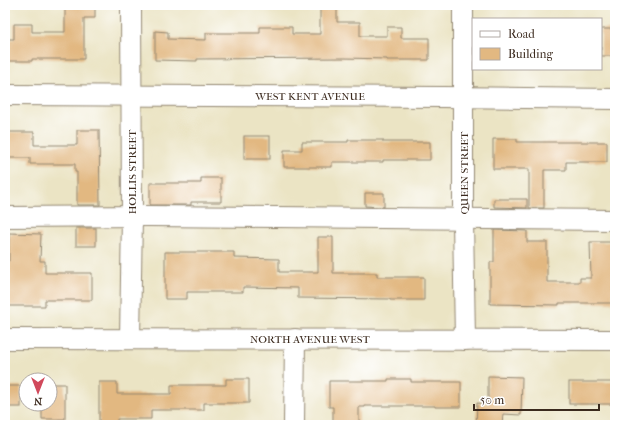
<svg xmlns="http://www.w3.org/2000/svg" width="620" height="430" viewBox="0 0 620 430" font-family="'IM FELL French Canon',serif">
<rect width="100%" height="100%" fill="#fff"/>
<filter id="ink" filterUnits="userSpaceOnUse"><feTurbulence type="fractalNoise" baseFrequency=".025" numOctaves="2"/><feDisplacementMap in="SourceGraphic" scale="8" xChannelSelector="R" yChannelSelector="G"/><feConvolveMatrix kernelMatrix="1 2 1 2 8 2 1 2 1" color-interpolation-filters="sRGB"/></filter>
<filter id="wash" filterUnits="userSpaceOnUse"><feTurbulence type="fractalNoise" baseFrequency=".012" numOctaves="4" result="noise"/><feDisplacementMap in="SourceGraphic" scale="16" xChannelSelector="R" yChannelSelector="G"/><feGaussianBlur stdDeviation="0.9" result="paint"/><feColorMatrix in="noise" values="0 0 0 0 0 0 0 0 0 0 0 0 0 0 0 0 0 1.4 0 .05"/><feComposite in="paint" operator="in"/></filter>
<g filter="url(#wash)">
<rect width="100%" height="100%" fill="#ebe4c4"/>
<g id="blocks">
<g fill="#e2b881">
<path d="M65 5H95V18H84V59H32V61H7V39H14V24H32V32H65Z"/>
<path d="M320 5H337V22H360V36H387V27H401V38H429V60H387V59L344 58 197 59V61L155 60V31L168 32V39L206 40V33H260V27H292V34H320Z"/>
<rect x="601" y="29" width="14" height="27"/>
<path d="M77 130H99L100 205H77V172H75V164H30V158H5V132H34V145H77Z"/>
<rect x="244" y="136" width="26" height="23"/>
<path d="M493 139H517V142H607V162H566V170H544V208H529V169H493Z"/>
<path d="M348 140H383V142H430V160H383V162H332V167H284V150H302V142H348Z"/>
<path d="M201 178H221V202H191V205H150V183H201Z"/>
<path d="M365 193H384V207L365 206Z"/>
<path d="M494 199H527V208L494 207Z"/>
<rect x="76" y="228" width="20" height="18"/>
<path d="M494 230 527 231V242H547V282H580V278H591L590 242H615V269H613V303H559V305L490 304V262H494Z"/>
<path d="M9 233 41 234 40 261H45V273H92V300H45V306H5V261H9Z"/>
<path d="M318 237H333V273H377V277H424V300H390V299L298 298V288L243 287V292H187V299H165V252H234V258L279 259V272H318Z"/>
<path d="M488 376 522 377 521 415 503 414 502 425H476L477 403 488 404Z"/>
<path d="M226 379H249V403H204V410H151V419H117V425H99V382H117V394H171V385H226Z"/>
<path d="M388 379H411V382H461V407H435V406H365V407H359V425H333V407H329V381H388Z"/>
<rect x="569" y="382" width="46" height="22"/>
<path d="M50 384H65V419H42V404H50Z"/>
<rect x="5" y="386" width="16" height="21"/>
</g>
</g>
</g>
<g filter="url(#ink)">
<use href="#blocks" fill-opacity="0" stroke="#938771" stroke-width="1"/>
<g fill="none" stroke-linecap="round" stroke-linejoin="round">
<g stroke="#938771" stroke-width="22">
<g id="minor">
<path d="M463 5V219L465 340"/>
<path d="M5 95 442 97 615 99"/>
<path d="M5 217 149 216 615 220"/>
<path d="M5 339 615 340"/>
<path d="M130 339 132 216 131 5"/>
<path d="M294 425 295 339"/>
</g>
</g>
<use href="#minor" stroke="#fff" stroke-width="20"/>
</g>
</g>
<g text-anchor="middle" stroke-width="3" stroke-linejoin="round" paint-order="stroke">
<g font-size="11" fill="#3b2a1e" stroke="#fff">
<text x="310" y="100">WEST KENT AVENUE</text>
<text transform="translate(132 172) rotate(-90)" y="4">HOLLIS STREET</text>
<text transform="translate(464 173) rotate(-90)" y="4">QUEEN STREET</text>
<text x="310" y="343">NORTH AVENUE WEST</text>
</g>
</g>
<rect width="620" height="430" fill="none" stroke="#fff" stroke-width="20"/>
<rect x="472" y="18" width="130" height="52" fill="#ffffff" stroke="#b1aaa5"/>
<rect x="480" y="31" width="20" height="6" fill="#ffffff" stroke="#b1aaa5"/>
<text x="508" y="38" font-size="12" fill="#3b2a1e">Road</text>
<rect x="480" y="48" width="20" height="12" fill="#e2b881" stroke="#b1aaa5"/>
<text x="508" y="58" font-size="12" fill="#3b2a1e">Building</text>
<g transform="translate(38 392) rotate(180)"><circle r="19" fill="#ffffff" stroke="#b1aaa5"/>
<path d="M0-3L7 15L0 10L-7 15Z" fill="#d1495b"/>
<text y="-6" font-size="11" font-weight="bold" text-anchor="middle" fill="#3b2a1e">N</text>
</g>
<path d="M474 404v6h125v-6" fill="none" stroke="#3b2a1e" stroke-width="2"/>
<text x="480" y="404" font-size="12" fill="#3b2a1e" stroke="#ffffff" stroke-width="3" paint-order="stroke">50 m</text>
</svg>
